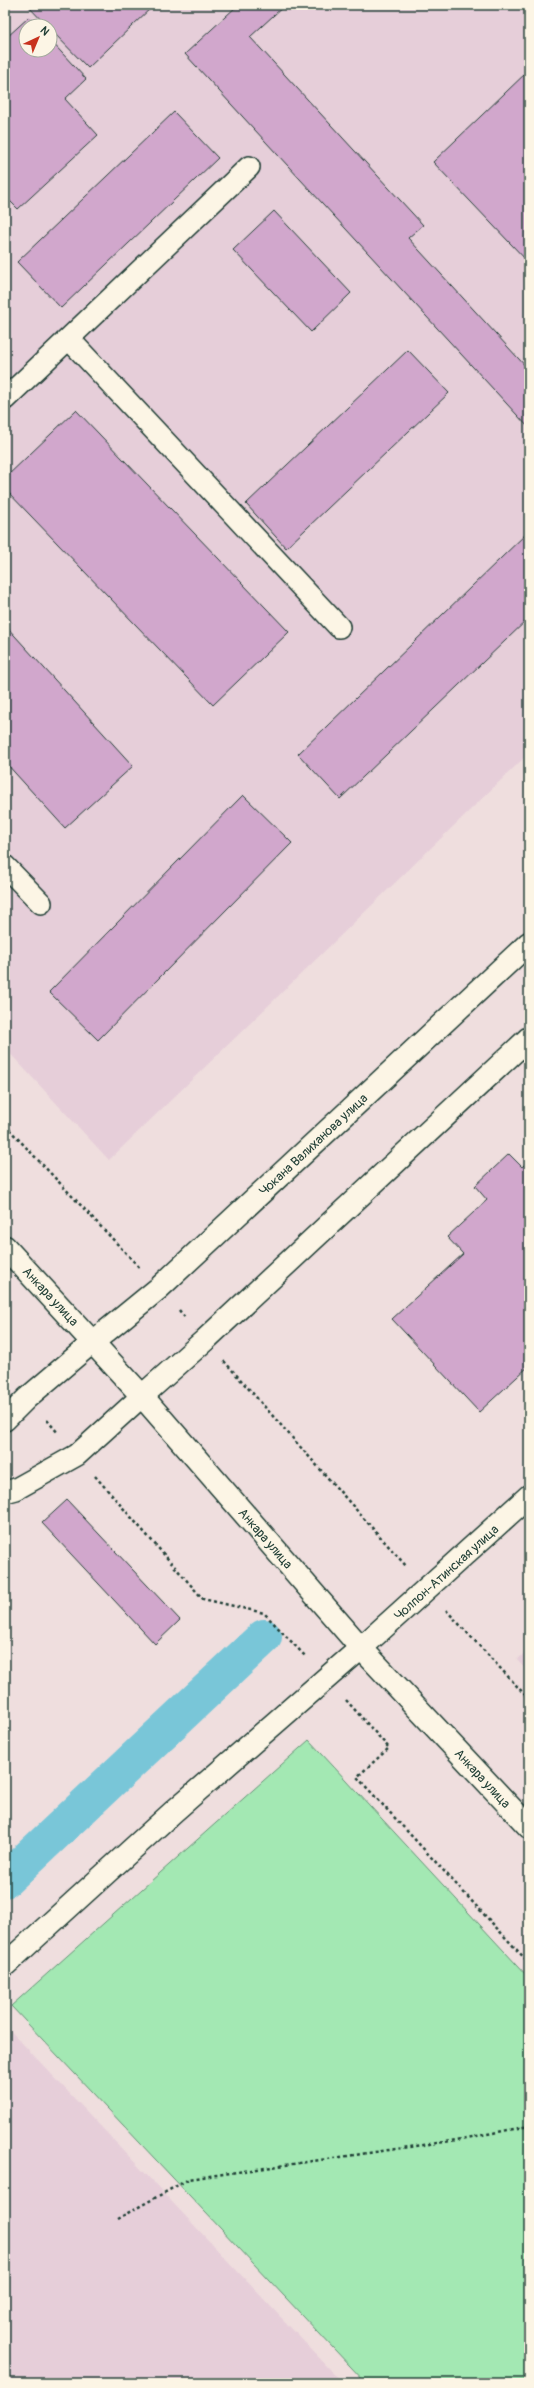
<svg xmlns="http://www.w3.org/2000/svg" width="534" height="2388" viewBox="0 0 534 2388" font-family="Pangolin,sans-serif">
<rect width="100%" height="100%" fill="#efdede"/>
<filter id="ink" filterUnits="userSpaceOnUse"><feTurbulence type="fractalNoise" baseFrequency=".025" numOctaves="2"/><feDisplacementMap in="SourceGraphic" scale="8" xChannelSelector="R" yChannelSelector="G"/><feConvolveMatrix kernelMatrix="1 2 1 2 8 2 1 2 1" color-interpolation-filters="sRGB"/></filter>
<g filter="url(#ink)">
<g fill="#e6ced9" fill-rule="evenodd">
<path d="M5 5H529V753L109 1160 5 1048ZM26 26H50V50H26Z"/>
<path d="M529 1649V1673L517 1660Z"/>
<path d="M5 2025 343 2383H5Z"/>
</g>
<path fill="#a3e8b3" stroke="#619274" d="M309 1740 529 1978V2383H366L11 2006Z"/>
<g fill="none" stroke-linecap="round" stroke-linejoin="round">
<path stroke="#79c6d8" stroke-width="36" d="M5 1880 264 1637"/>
</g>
<g fill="#d1a7cc" stroke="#1f3d34">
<path d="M27 5H154L88 68 50 29V26H47Z"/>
<path d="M238 5H285L250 37 423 225 408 238 529 370V428L185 54Z"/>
<path d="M29 17 37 26H26V50H50V40L86 79 65 99 98 135 18 209 5 196V34L7 37Z"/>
<path d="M529 70V263L433 162Z"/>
<path d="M174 112 218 158 61 308 17 262Z"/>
<path d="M274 211 351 293 311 332 233 250Z"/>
<path d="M408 350 449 393 286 548 246 504Z"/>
<path d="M76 410 289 632 213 705 5 489V478Z"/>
<path d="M529 531V618L340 799 298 754Z"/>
<path d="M5 625 133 766 65 828 5 762Z"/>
<path d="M243 795 292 843 98 1040 49 992Z"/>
<path d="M509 1154 522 1167 529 1160V1366L479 1412 392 1319 463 1254 447 1237 487 1200 475 1186Z"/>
<path d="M67 1500 180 1620 155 1644 42 1523Z"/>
</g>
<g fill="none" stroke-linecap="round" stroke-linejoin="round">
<g stroke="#1f3d34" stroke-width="24">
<g id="service">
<path d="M69 339 339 627"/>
<path d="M5 399 249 167"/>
<path d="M5 866 41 903"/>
<path d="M5 1420 27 1398 93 1342"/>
<path d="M5 1492 16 1489 77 1455 142 1396"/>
</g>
</g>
<g stroke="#1f3d34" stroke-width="25">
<path id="minor" d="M5 1965 173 1812 361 1648"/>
</g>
<g stroke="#1f3d34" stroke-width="25">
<path id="tertiary" d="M361 1648 529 1496"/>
</g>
<g stroke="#1f3d34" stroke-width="25">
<path id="secondary" d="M142 1396 361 1648 529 1827"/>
</g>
<g stroke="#1f3d34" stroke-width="25">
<g id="primary">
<path d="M5 1247 142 1396 205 1340 529 1038"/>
<path d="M93 1342 159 1288 529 943"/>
</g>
</g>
<g stroke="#1f3d34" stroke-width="2.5" stroke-dasharray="3 3" stroke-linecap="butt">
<path d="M5 1125 139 1267"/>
<path d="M179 1310 186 1319"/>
<path d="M224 1361 407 1567"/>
<path d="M47 1420 58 1433"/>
<path d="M95 1476 203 1599 264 1613 306 1657"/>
<path d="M446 1610 529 1699"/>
<path d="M346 1700 389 1748 357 1777 529 1963"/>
<path d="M117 2219 189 2179 451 2141 529 2126"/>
</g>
<use href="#service" stroke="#fcf5e5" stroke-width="21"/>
<use href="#minor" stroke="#fcf5e5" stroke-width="22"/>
<use href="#tertiary" stroke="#fcf5e5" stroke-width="22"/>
<use href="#secondary" stroke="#fcf5e5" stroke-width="22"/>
<use href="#primary" stroke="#fcf5e5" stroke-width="22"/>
</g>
</g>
<g text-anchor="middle" stroke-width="3" stroke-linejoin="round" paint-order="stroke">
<g font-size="13" fill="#1f3d34" stroke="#fcf5e5">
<text transform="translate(313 1144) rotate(-43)" y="5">Чокана Валиханова улица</text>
<text transform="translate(51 1296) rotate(47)" y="5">Анкара улица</text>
<text transform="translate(266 1538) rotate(49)" y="5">Анкара улица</text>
<text transform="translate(446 1572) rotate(-42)" y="5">Чолпон-Атинская улица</text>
<text transform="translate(483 1778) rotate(47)" y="5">Анкара улица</text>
</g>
</g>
<rect width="534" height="2388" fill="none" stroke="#fcf5e5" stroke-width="20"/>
<rect x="10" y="10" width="514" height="2368" fill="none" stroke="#1f3d34" stroke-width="1.5" filter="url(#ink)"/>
<g transform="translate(38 38) rotate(44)"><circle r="19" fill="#fcf5e5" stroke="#a4ab9e"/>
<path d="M0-3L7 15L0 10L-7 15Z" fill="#c8321e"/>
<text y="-6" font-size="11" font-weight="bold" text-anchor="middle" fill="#1f3d34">N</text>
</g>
</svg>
